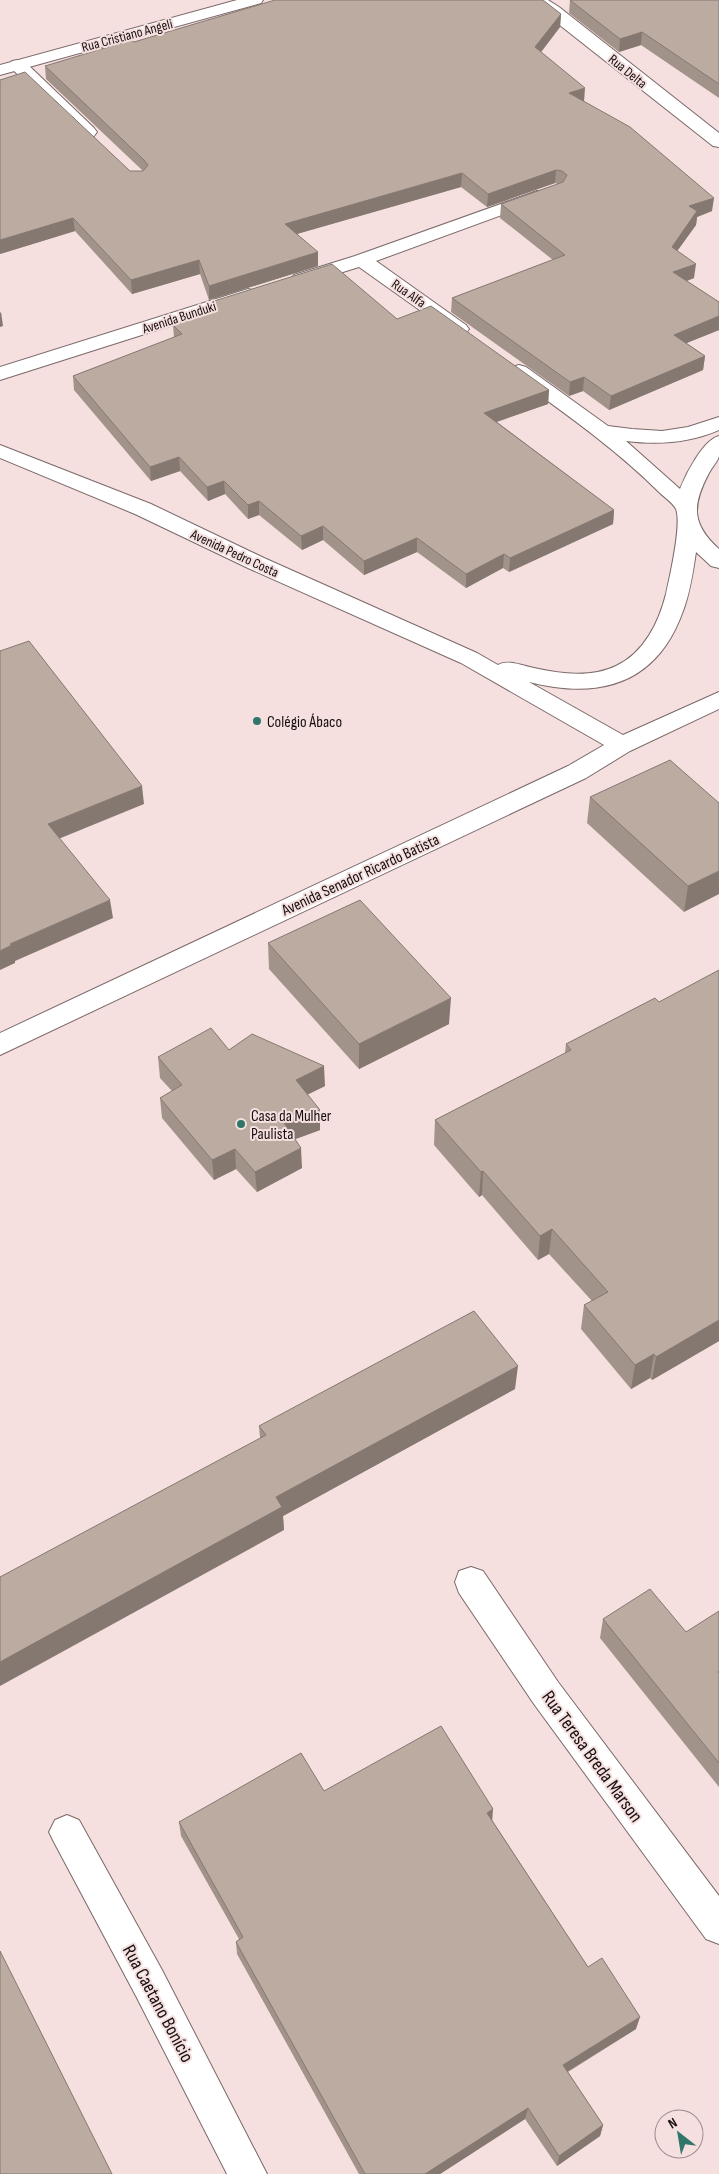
<svg xmlns="http://www.w3.org/2000/svg" width="719" height="2174" viewBox="0 0 719 2174" font-family="'Sofia Sans Condensed',sans-serif">
<rect width="100%" height="100%" fill="#f5dfdf"/>
<g fill="none" stroke-linecap="round" stroke-linejoin="round">
<g stroke="#7b6868" stroke-width="2">
<g id="street">
<path d="M528 0H548L559 7 719 133V147L713 146Z"/>
<path d="M18 60 24 61 94 128 97 132 94 136 88 137 82 136 12 69 10 65 12 61Z"/>
<path d="M537 191 543 192 546 196 543 200 376 261 466 325 469 329 466 333 459 335 452 333 359 267 301 285 294 283 291 279 294 275 355 256Z"/>
<path d="M248 289 255 291 258 295 255 299 0 380V367Z"/>
<path d="M519 365 526 367 608 426 632 429 662 431 688 427 719 417V430C690 443 658 445 626 441L680 489C686 474 703 440 719 436 719 442 719 450 719 456 718 461 712 467 709 473 692 505 691 524 719 549V568L711 566 696 552C693 572 690 593 683 611 657 684 600 700 529 682L623 735 719 692V709L630 751 586 778 0 1055V1033L568 766 604 745 461 663 248 568 135 514 0 458V445L151 504 264 558 477 653 498 665C509 659 522 666 534 668 561 674 591 678 616 666 644 653 659 622 666 594 670 576 682 524 676 509 673 503 664 497 660 493 615 448 563 412 512 375L509 371 512 367Z"/>
<path d="M471 1567 483 1571 558 1682 719 1896V1944L706 1939 534 1704 459 1593 455 1582 459 1571Z"/>
<path d="M67 1815 79 1820 162 1970 267 2174H227L136 1996 55 1844 49 1832 55 1820Z"/>
</g>
</g>
<g stroke="#7b6868" stroke-width="2">
<path id="secondary" d="M237 0H263L261 3 0 75V65Z"/>
</g>
<use href="#street" fill="#fff" fill-rule="evenodd"/>
<use href="#secondary" fill="#fff" fill-rule="evenodd"/>
</g>
<g fill="#a2938a">
<path d="M570 0H719V98L641 45 619 52 569 13Z"/>
<path d="M561 14 560 27 541 52 584 102 712 211 697 217 696 225 677 251 694 278 687 281 719 302V330L686 343 705 356 703 370 609 410 583 391 569 396 451 312 452 298 553 260 500 218 501 204 558 184 555 183 487 207 461 187 297 234 318 266 209 300 200 274 132 294 75 231 0 254 143 171 46 79 45 66 134 42Z"/>
<path d="M214 301 397 319 549 390 548 404 497 422 614 510 613 524 509 572 503 568 466 588 417 552 364 575 323 540 302 550 259 515 248 519 225 494 208 501 180 471 151 481 74 390 73 376 174 338 173 325 214 308Z"/>
<path d="M590 797 719 803 684 912 587 823Z"/>
<path d="M268 943 449 1024 359 1069 269 969Z"/>
<path d="M655 998 719 1341 652 1380 650 1378 631 1389 581 1329 584 1305 592 1301 549 1254 538 1260 482 1195 479 1197 434 1145 435 1120 565 1053 566 1044Z"/>
<path d="M229 1050 325 1086 307 1095 320 1130 295 1139 302 1168 257 1192 236 1169 214 1180 162 1118 160 1098 172 1091 160 1078 158 1057Z"/>
<path d="M515 1389 283 1516 284 1530 260 1438 259 1426Z"/>
<path d="M719 1611V1787L600 1638 603 1619 686 1632Z"/>
<path d="M324 1791 492 1820 588 1967 636 2029 568 2072 603 2125 600 2136 557 2166 525 2119 440 2174H359L237 1954 236 1942 239 1939 181 1836 179 1822Z"/>
</g>
<g fill="#847871">
<path d="M561 14 560 27 535 60V47Z"/>
<path d="M642 32 641 45 619 52 620 39Z"/>
<path d="M585 88 584 102 569 93Z"/>
<path d="M556 170 555 183 487 207 488 194Z"/>
<path d="M462 173 461 187 286 237 285 224Z"/>
<path d="M714 198 712 211 697 217 696 225 670 261 672 247 689 206Z"/>
<path d="M73 218 75 231 0 254V240Z"/>
<path d="M318 252V266L209 300V286Z"/>
<path d="M199 260 200 274 132 294 131 280Z"/>
<path d="M696 264 694 278 672 286 673 272Z"/>
<path d="M1 312 3 326 0 327V313Z"/>
<path d="M719 316V330L672 349 674 335Z"/>
<path d="M705 356 703 370 609 410 611 396Z"/>
<path d="M584 377 583 391 569 396 570 382Z"/>
<path d="M549 390 548 404 484 426V413Z"/>
<path d="M179 457 180 471 151 481 150 467Z"/>
<path d="M224 481 225 494 208 501 207 487Z"/>
<path d="M259 501V515L248 519V505Z"/>
<path d="M614 510 613 524 509 572 510 558Z"/>
<path d="M323 526V540L302 550 301 536Z"/>
<path d="M417 538V552L364 575V561Z"/>
<path d="M504 554 503 568 466 588V574Z"/>
<path d="M142 786 144 804 51 842 48 824Z"/>
<path d="M719 871V894L684 912 688 886Z"/>
<path d="M110 900 113 918 15 961V963L0 970V951L10 944Z"/>
<path d="M451 998 449 1024 359 1069V1044Z"/>
<path d="M324 1066 325 1086 296 1100V1080Z"/>
<path d="M320 1110V1130L285 1143 284 1123Z"/>
<path d="M301 1148 302 1168 257 1192 255 1172Z"/>
<path d="M235 1149 236 1169 214 1180 212 1160Z"/>
<path d="M483 1171 482 1195 479 1197 481 1172Z"/>
<path d="M552 1229 549 1254 538 1260 540 1236Z"/>
<path d="M719 1320V1341L652 1380 656 1357Z"/>
<path d="M654 1354 650 1378 631 1389 635 1365Z"/>
<path d="M518 1366 515 1389 283 1516 284 1530 0 1686V1662L276 1497Z"/>
<path d="M493 1809 492 1823 487 1813Z"/>
<path d="M640 2017 636 2029 560 2076 563 2065Z"/>
<path d="M528 2108 525 2119 440 2174H425Z"/>
<path d="M603 2125 600 2136 557 2166 559 2156Z"/>
</g>
<g fill="#bcaba1" stroke="#847871">
<path d="M275 0H543L561 14 535 47 585 88 569 93 630 127 714 198 689 206 697 211 672 247 696 264 673 272 719 302V316L674 335 705 356 611 396 584 377 570 382 452 298 565 255 501 204 563 182 567 175 562 171 556 170 488 194 462 173 285 224 318 252 209 286 199 260 131 280 73 218 0 240V80L25 72 130 171H143L148 165 144 160 45 66 131 40 134 42Z"/>
<path d="M570 0H719V84L642 32 620 39Z"/>
<path d="M332 264 397 319 431 306 549 390 484 413 614 510 510 558 504 554 466 574 417 538 364 561 323 526 301 536 259 501 248 505 224 481 207 487 179 457 150 467 73 376 182 334 173 325 216 307 214 301Z"/>
<path d="M29 641 142 786 48 824 110 900 10 944 12 945 0 951V651Z"/>
<path d="M670 760 719 803V871L688 886 590 797Z"/>
<path d="M360 900 451 998 359 1044 268 943Z"/>
<path d="M719 970V1320L656 1357 654 1354 635 1365 584 1305 608 1292 552 1229 540 1236 483 1171 481 1172 435 1120 571 1050 566 1044 655 998 659 1002Z"/>
<path d="M211 1028 229 1050 252 1034 324 1066 296 1080 320 1110 284 1123 301 1148 255 1172 235 1149 212 1160 160 1098 182 1085 158 1057Z"/>
<path d="M474 1311 518 1366 276 1497 282 1507 0 1662V1577L266 1435 259 1426Z"/>
<path d="M650 1589 686 1632 719 1611V1671L718 1672 719 1673V1763L603 1619Z"/>
<path d="M441 1726 493 1809 487 1813 588 1967 602 1958 640 2017 563 2065 603 2125 559 2156 528 2108 425 2174H365L236 1942 243 1937 179 1822 301 1753 324 1791Z"/>
<path d="M0 1951 112 2174H0Z"/>
</g>
<g fill="#31766a" stroke="#f5dfdf" stroke-width="2">
<circle cx="257" cy="721" r="5"/>
<circle cx="241" cy="1124" r="5"/>
</g>
<g text-anchor="middle" stroke-width="4" stroke-linejoin="round" paint-order="stroke">
<g font-size="14" fill="#160f0f" stroke="#f5dfdf">
<text transform="translate(127 35) rotate(-15)" y="5">Rua Cristiano Angeli</text>
<text transform="translate(628 71) rotate(39)" y="5">Rua Delta</text>
<text transform="translate(409 293) rotate(35)" y="5">Rua Alfa</text>
<text transform="translate(179 317) rotate(-18)" y="5">Avenida Bunduki</text>
<text transform="translate(235 553) rotate(25)" y="5">Avenida Pedro Costa</text>
</g>
<g font-size="16" fill="#160f0f" stroke="#f5dfdf" text-anchor="start">
<text x="267" y="727">Colégio Ábaco</text>
<text x="251" y="1121">Casa da Mulher<tspan x="251" dy="18">Paulista</tspan></text>
</g>
<g font-size="16" fill="#160f0f" stroke="#f5dfdf">
<text transform="translate(360 874) rotate(-25)" y="6">Avenida Senador Ricardo Batista</text>
</g>
<g font-size="19" fill="#160f0f" stroke="#f5dfdf">
<text transform="translate(593 1756) rotate(54)" y="7">Rua Teresa Breda Marson</text>
<text transform="translate(159 2003) rotate(62)" y="7">Rua Caetano Bonício</text>
</g>
</g>
<g transform="translate(679 2134) rotate(329)"><circle r="24" fill="#f5dfdf" stroke="#9c8c8c"/>
<path d="M0-4L9 19L0 12L-9 19Z" fill="#31766a"/>
<text y="-8" font-size="14" font-weight="bold" text-anchor="middle" fill="#160f0f">N</text>
</g>
</svg>
